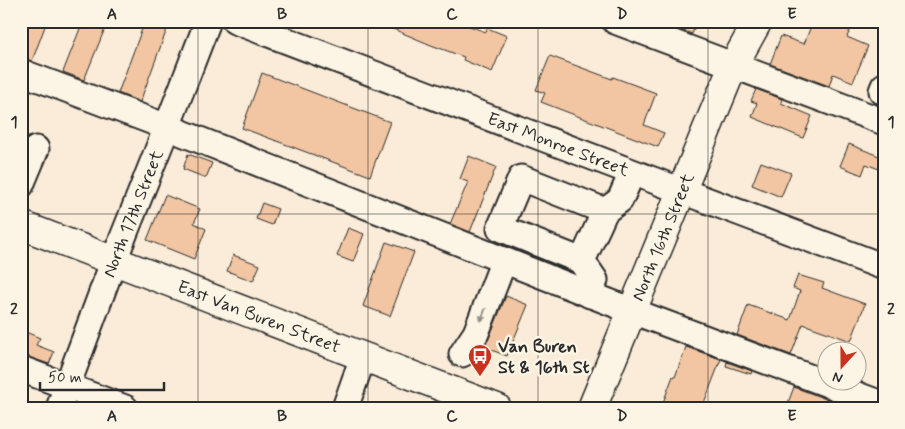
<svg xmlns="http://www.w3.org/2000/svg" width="905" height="429" viewBox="0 0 905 429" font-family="Mynerve,sans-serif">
<rect width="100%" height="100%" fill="#faecd8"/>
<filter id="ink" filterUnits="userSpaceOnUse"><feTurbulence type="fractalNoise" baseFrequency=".02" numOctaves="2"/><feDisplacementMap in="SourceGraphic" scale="10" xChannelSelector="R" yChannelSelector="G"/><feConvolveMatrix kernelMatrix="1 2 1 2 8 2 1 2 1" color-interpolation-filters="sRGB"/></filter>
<g filter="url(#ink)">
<g fill="#f2c6a2" stroke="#2b2b2b">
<path d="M21 21H47L32 61 21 57Z"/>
<path d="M83 21H108L84 80 63 72Z"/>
<path d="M145 21H170L140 102 118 93Z"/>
<path d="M374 21H455L486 32 487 28 507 36 492 72 463 60 464 57 431 45Z"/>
<path d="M657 21H697L692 34Z"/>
<path d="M813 21H854L847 37 868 46 853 82 833 74 829 86 770 64 781 36 804 44Z"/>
<path d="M550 56 612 79 613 77 656 93 644 125 664 133 658 147 541 102 545 93 536 90Z"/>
<path d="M262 73 390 122 370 176 242 128Z"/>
<path d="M756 89 782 99 781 103 812 116 803 138 752 117 757 103 751 101Z"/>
<path d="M849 144 884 158V171L866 164 862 175 840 166Z"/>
<path d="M188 154 212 163 206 178 183 169Z"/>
<path d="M469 156 496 167 470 232 450 224 468 182 460 179Z"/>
<path d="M761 162 791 173 781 197 752 185Z"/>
<path d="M165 195 200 209 194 223 206 229 194 259 147 240Z"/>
<path d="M262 203 278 209 272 225 256 219Z"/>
<path d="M348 228 364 234 353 262 337 256Z"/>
<path d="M386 242 414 252 390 316 363 306Z"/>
<path d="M233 255 260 265 253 281 227 271Z"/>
<path d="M798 275 824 283 822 288 865 304 851 341 803 324 791 355 737 335 748 305 790 320 800 291 793 288Z"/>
<path d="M506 296 528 305 507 356 484 347 489 338Z"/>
<path d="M21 330 40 338 36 345 54 352 49 364 26 356 21 355Z"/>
<path d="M686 347 721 359 702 408H661L673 376 675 377Z"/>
<path d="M727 362 752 371 751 374 726 366Z"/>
<path d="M794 387 850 408H786Z"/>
</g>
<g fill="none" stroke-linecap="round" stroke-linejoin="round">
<g stroke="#2b2b2b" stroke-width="29">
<g id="minor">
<path id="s1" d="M235 21 645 177 884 267"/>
<path d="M615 21 884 122"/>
<path d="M21 72 167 127 632 311 884 405"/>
<path d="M882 91 884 86"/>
<path d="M21 185 36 149"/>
<path d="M582 261 605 211 620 200 632 173"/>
<path d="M590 295 595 280 582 261 500 228 521 178 605 211"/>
<path d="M462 354 476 333 499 273"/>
<path d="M21 369 125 408"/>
<path id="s2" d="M59 408 114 260 167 127 208 21"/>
<path d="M345 408 363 357"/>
</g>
</g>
<g stroke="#2b2b2b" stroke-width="31">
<g id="major">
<path id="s3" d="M21 225 497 408"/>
<path id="s4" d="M592 408 733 66 758 21"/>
</g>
</g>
<use href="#minor" stroke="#fcf5e5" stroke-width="25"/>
<use href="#major" stroke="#fcf5e5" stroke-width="28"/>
</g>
<defs><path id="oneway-solid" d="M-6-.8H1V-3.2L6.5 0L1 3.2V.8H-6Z" transform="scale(1.25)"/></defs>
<use fill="#949088" href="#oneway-solid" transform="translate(483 315) rotate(111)"/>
</g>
<path fill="none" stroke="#2b2b2b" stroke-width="1" stroke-opacity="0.55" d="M198 21V408M368 21V408M538 21V408M708 21V408M21 214H884"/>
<defs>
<g id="bus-pin" transform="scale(1.25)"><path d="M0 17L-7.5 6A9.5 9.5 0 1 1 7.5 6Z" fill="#c8321e" stroke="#fcf5e5"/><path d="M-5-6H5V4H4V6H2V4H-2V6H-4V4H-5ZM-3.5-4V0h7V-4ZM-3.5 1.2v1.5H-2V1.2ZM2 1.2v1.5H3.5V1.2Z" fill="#fff"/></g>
</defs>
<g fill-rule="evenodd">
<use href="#bus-pin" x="480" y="356"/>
</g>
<g text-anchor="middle" stroke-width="5" stroke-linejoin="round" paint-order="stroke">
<g font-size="18" fill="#2b2b2b" stroke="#fcf5e5">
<text dy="6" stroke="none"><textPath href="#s1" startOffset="346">East Monroe Street</textPath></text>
<text dy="6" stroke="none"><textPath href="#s2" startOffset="208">North 17th Street</textPath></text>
<text dy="6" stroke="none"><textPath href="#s4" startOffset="185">North 16th Street</textPath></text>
<text dy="6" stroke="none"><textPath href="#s3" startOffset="255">East Van Buren Street</textPath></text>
</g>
<g font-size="18" font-weight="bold" fill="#2b2b2b" stroke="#fcf5e5" text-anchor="start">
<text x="498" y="352">Van Buren<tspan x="498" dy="21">St &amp; 16th St</tspan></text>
</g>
</g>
<rect width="905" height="429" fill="none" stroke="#fcf5e5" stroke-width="55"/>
<g transform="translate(842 366) rotate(201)"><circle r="24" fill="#fcf5e5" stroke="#a8a49b"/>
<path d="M0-4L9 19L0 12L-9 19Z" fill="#c8321e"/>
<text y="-8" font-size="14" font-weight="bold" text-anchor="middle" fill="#2b2b2b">N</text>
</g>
<path d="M40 382v8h124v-8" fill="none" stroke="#2b2b2b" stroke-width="2.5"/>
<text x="48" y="382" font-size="15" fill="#2b2b2b" stroke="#fcf5e5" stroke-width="4" paint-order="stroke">50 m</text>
<rect x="28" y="28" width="850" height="374" fill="none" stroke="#2b2b2b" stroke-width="2"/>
<g font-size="16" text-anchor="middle" font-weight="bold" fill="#2b2b2b">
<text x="112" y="19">A</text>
<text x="282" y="19">B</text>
<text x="452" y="19">C</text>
<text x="622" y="19">D</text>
<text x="792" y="19">E</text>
<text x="14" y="127">1</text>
<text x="891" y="127">1</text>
<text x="14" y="314">2</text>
<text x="891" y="314">2</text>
<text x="112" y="421">A</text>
<text x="282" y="421">B</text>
<text x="452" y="421">C</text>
<text x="622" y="421">D</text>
<text x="792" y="421">E</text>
</g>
</svg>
